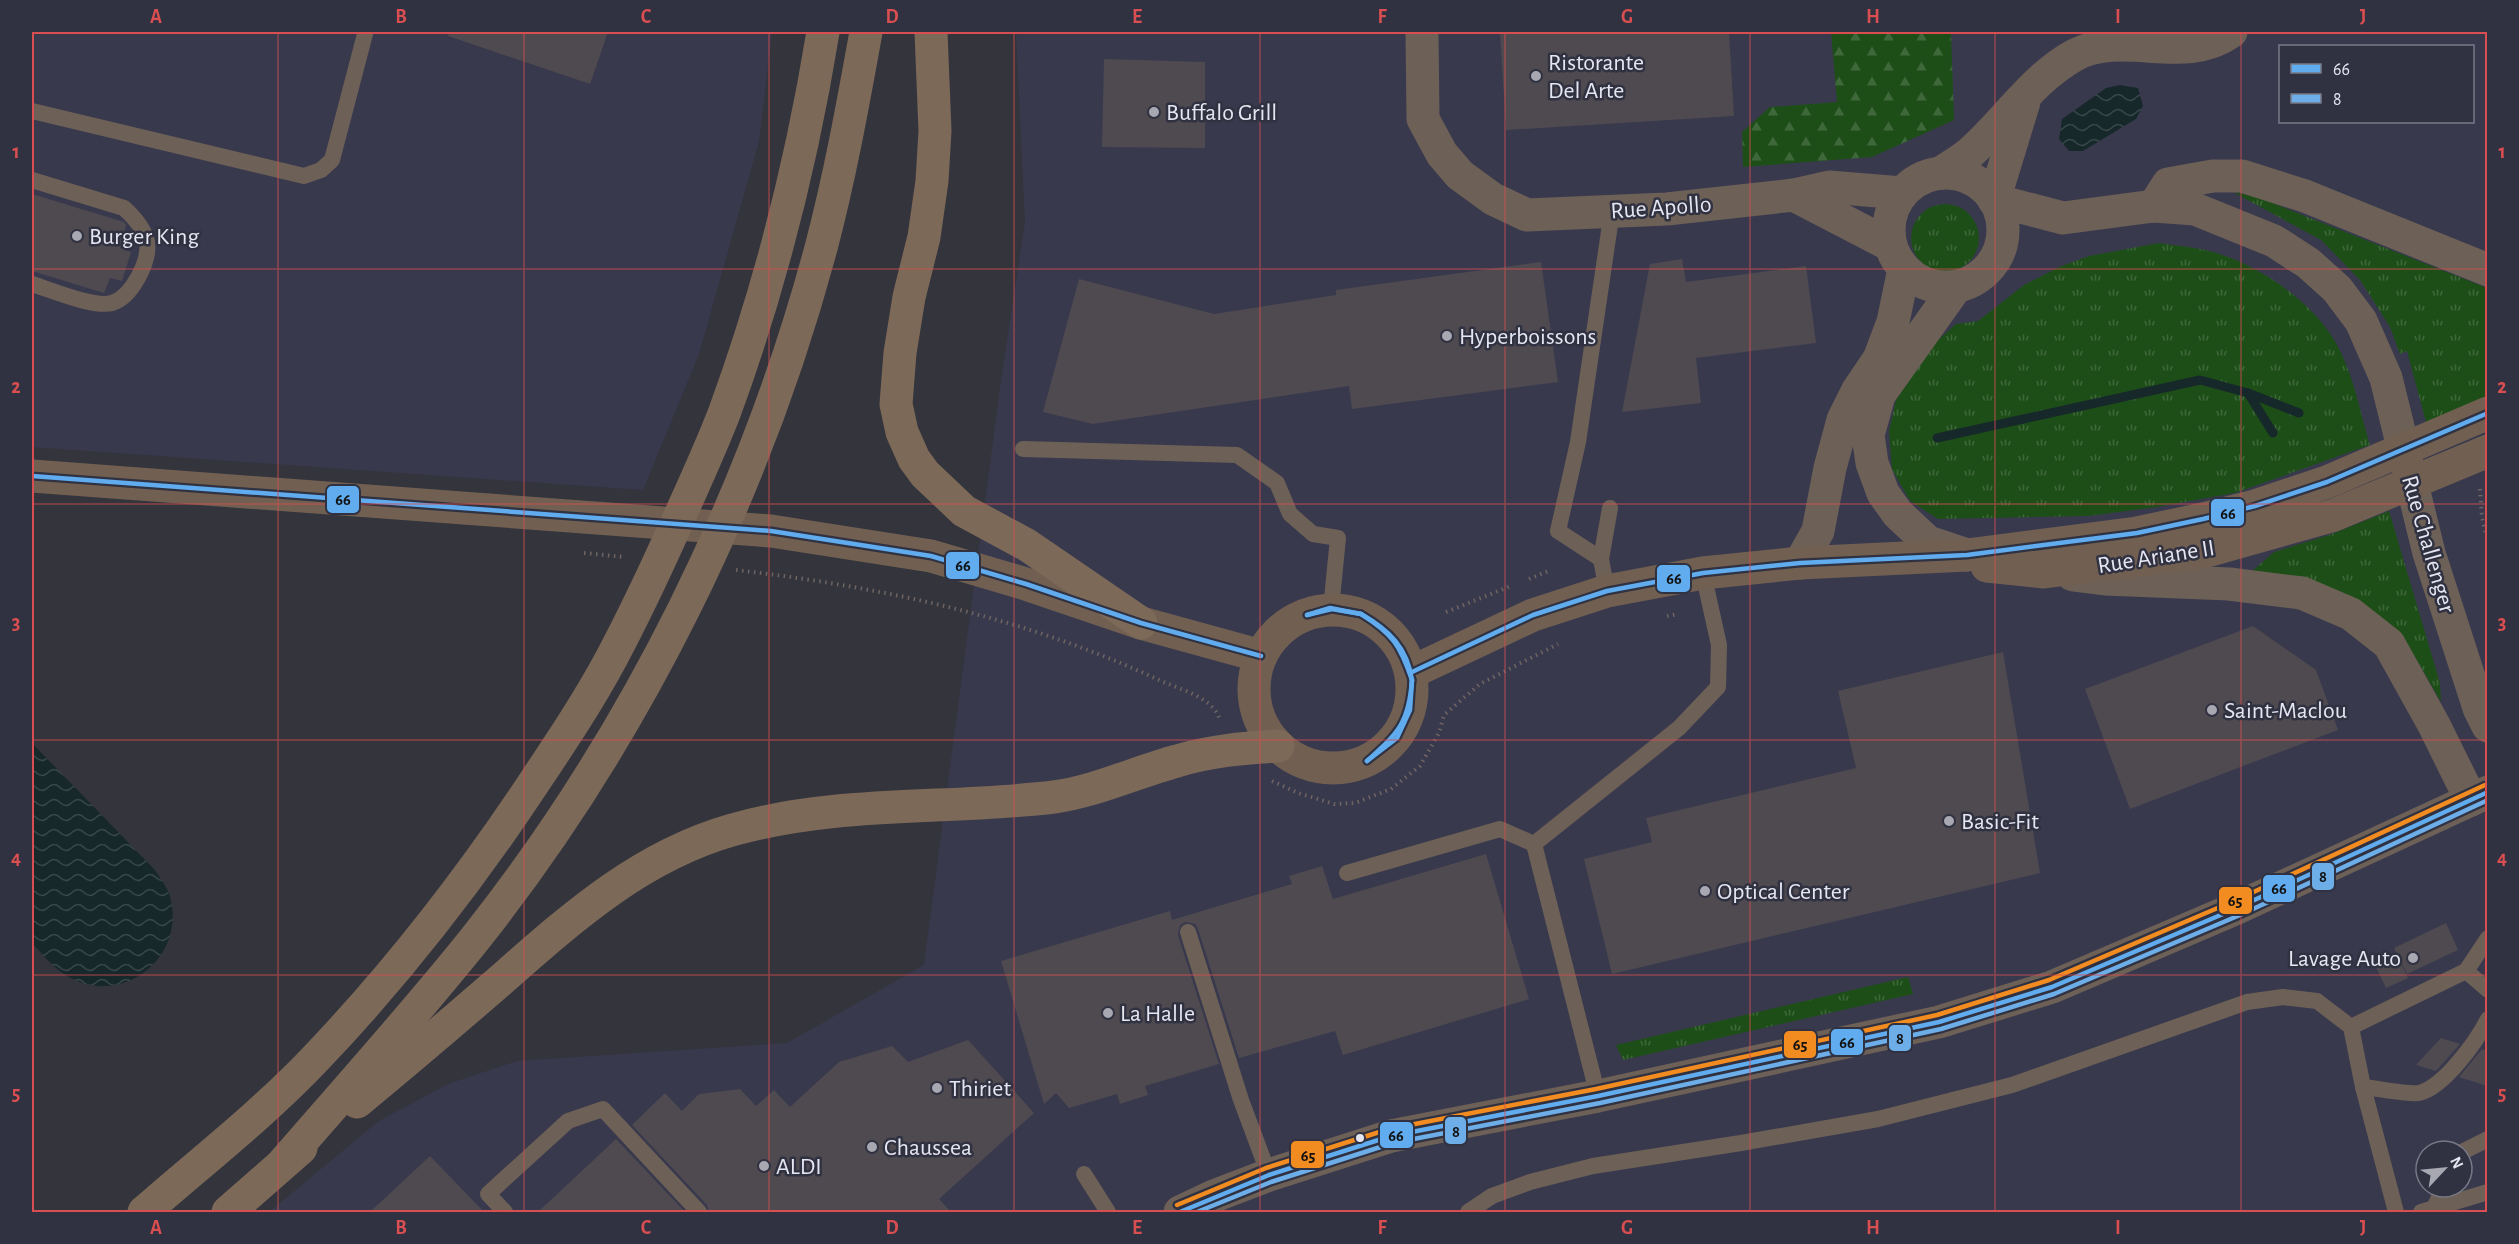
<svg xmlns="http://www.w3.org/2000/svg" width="2519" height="1244" viewBox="0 0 2519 1244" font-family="'Alegreya Sans',sans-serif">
<defs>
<pattern id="grass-tufts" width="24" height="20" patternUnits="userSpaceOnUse" patternTransform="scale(1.5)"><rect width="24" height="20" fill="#1d4e18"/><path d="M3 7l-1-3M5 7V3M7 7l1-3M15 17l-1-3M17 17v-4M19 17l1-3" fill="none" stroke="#3e683a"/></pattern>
<pattern id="forest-firs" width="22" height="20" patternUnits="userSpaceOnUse" patternTransform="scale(1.5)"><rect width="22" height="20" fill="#1d4e18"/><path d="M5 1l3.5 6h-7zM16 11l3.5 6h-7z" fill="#3e683a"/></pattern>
<pattern id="water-waves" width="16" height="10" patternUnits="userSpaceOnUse" patternTransform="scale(1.5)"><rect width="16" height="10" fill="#17282b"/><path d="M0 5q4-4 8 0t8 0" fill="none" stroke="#39474a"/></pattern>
</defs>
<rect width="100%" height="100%" fill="#34343d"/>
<g fill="#39394e" fill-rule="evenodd">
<path d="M32 32H772L759 141 699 354 643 490 32 447Z"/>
<path d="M1016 32H2487V1212H269L379 1121 448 1084 517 1061 787 1043 924 965 1001 381 1025 222ZM2280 46H2472V122H2280ZM2426 1151H2462V1187H2426Z"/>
</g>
<g fill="url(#grass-tufts)">
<path d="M2233 192 2257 197 2487 288V401L2428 430 2407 351 2400 354 2390 327 2360 280 2321 240Z"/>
<circle cx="1945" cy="238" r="34"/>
<path d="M2159 243C2177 246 2196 247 2213 252 2256 264 2304 296 2329 332 2352 365 2359 408 2370 445L2235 493 2157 507 2088 516 1938 519 1910 501 1892 469 1889 431 1896 400 1935 343 1956 324 1978 321 2024 285 2059 267 2089 256Z"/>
<path d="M2389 511 2440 683 2441 702 2415 657 2383 619 2250 573 2274 552 2332 534Z"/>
<path d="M1908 977 1913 994 1623 1060 1616 1045Z"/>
</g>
<path fill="url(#forest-firs)" d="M1831 32H1951L1954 120 1872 157 1743 167 1742 132 1770 107 1837 102Z"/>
<g fill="url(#water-waves)">
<path d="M2120 85 2138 88 2143 106 2136 119 2083 151H2069L2059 139 2062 119 2106 88Z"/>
<path d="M32 743 154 869C161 879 169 889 171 901 184 960 121 1007 69 977 54 969 43 955 32 943Z"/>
</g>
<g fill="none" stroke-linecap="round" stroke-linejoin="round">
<g stroke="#17282b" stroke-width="9">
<path d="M2248 393 2273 433"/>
<path d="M1937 438 2200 380 2248 393 2299 413"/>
</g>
</g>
<g fill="#4e4a50">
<path d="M449 32H608L590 84 448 36Z"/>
<path d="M1500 32H1729L1734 116 1506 130Z"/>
<path d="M1104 59 1205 62V148L1102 147Z"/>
<path d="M32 194 124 222 126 225 120 248 131 252 122 281 110 278 104 293 32 271Z"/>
<path d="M1682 259 1686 282 1806 266 1816 343 1696 358 1701 403 1622 412 1650 264Z"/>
<path d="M1541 262 1558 382 1352 409 1349 386 1093 424 1043 412 1079 279 1214 314 1336 295V290Z"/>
<path d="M2253 626 2316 670 2338 730 2130 809 2085 689Z"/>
<path d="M2003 652 2040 873 1612 974 1584 859 1652 842 1646 818 1856 768 1838 691Z"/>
<path d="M1486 854 1529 999 1343 1055 1335 1031 1239 1058 1198 929 1195 924 1185 922 1180 925 1178 935 1219 1064 1145 1086 1148 1095 1120 1104 1117 1094 1069 1108 1056 1093 1044 1104 1001 961 1170 911 1172 920 1292 884 1289 876 1322 866 1333 899Z"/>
<path d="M2446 923 2458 950 2407 974 2394 948Z"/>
<path d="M2396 953 2408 978 2386 988 2374 963Z"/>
<path d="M2441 1038 2460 1044 2436 1071 2416 1065Z"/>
<path d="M968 1040 1034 1113 939 1199 951 1212H709L707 1205 632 1125 665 1093 682 1111 699 1094 740 1089 756 1106 774 1090 790 1107 839 1062 892 1046 908 1062Z"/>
<path d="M2482 1049 2487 1051V1086L2459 1077Z"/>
<path d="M616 1139 685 1212H538Z"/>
<path d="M430 1156 484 1212H370Z"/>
</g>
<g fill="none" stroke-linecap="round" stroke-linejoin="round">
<g stroke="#6e6562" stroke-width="4" stroke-dasharray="1.5 4.5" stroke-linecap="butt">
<path d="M2480 489 2482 518 2488 541"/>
<path d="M584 553 624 557"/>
<path d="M736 570C883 587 1027 618 1161 681 1180 689 1214 698 1220 720"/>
<path d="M1529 579 1551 570"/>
<path d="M1446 612 1511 586"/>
<path d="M1667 616 1678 614"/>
<path d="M1272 781 1298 793 1334 804 1355 803 1391 789 1420 766 1439 733 1444 715 1480 684 1558 644"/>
</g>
<g stroke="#6d6056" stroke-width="16">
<path d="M32 111 304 176 321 170 332 160 365 34"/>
<path d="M32 180 124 208C134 217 144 228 147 242 150 261 132 297 112 303 94 308 51 290 32 284"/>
<path d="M1023 449 1237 455 1277 483 1290 514 1313 534 1338 538 1331 609"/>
<path d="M1601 559 1558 531 1578 442 1612 211"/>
<path d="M1607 591 1601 559 1610 508"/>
<path d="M1347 873 1500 829 1534 844"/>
<path d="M1188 932 1241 1100 1269 1175"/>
<path d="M2466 971 2488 990"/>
<path d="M2363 1087C2375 1088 2410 1095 2419 1093 2444 1087 2477 1041 2488 1019"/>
<path d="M1598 1096 1534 844 1679 728 1718 687 1719 645 1703 573"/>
<path d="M2462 1152 2488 1139"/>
<path d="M1084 1174 1108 1212"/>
<path d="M2434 1208 2444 1187"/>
<path d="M505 1212 488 1194 568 1121 603 1109 699 1212"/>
<path d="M1468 1212 1492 1196 1530 1182 1593 1166 1741 1143 1878 1119 2012 1085 2247 1002 2283 997 2317 1001 2351 1027"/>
<path d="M2396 1212 2363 1087 2351 1027 2466 971 2488 938"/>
<path d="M2421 1212 2488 1192"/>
</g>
<g stroke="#6d6056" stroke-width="33">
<path d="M1422 32 1423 119 1442 154 1460 175 1493 199 1527 215 1667 209 1794 195 1829 187 1902 193"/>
<path d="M1941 173C1951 166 1962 160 1971 152 2006 121 2033 78 2075 55 2124 29 2184 66 2231 32"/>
<path d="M1794 195 1890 245"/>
<path d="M1994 200 2024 102"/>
<path d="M2154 206 2168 184 2213 176H2242L2305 196 2488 270"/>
<path d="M1956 287 1879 395 1868 435 1872 463 1883 493 1898 514 1928 542 1967 555"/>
</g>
<g stroke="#6d6056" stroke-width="33">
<circle cx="1946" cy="230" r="57"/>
<path d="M1994 200 2063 218 2154 206 2195 209 2274 241 2308 263 2337 289 2361 321 2386 378 2429 553 2479 708 2488 726"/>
<path d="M1800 563 1818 531 1830 468 1843 420 1858 390 1879 359 1893 322 1904 269"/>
<path d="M2073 575 2105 579 2229 584 2302 593 2351 614 2389 644 2434 725 2471 800"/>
<path d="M1180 1212 1214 1196 1269 1175 1391 1136 1598 1096 1939 1022 2052 987 2237 908 2488 792"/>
</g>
<g stroke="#716051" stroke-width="33">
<path d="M32 476 771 531 931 556 1026 584 1141 623 1261 656"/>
<path d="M1987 566 2044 572 2203 552 2334 515 2488 451"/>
<circle cx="1333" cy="689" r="79"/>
<path d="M1412 672 1533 615 1607 591 1703 573 1800 563 1967 555 2137 533 2203 519 2255 506 2327 482 2488 413"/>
</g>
<g stroke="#7c6958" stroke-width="33">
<path d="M931 32 935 131 932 181 924 237 909 297 900 353 896 404 902 432 914 459 925 474 964 511 1027 545 1141 623"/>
<path d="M357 1102C403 1064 449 1025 494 986 567 922 637 857 732 830 837 800 947 810 1054 797 1097 791 1136 772 1177 761 1210 751 1243 748 1278 746"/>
<path d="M284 1162C349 1087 416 1013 478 935 636 735 755 494 821 248 840 176 853 104 866 32"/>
<path d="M144 1212C201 1162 263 1114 316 1058 398 972 471 878 537 778 563 739 589 700 611 659 635 614 657 567 678 520 694 484 711 448 725 411 770 288 802 161 823 32"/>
<path d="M228 1212 301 1148"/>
</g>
<g stroke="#303141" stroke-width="9">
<g id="bus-1">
<path d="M32 476 771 531 931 556 1026 584 1141 623 1261 656"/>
<path d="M1361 614C1389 630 1407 647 1412 680"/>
<path d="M1361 614C1393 634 1400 645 1412 680"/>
<path d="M1307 615 1330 608 1361 614"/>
<path d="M1307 615 1332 609 1361 614"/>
<path d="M1412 672 1533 615 1607 591 1703 573 1800 563 1967 555 2137 533 2203 519 2255 506 2327 482 2488 413"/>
<path d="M1367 761C1398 733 1409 723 1412 680"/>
<path d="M1367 761 1397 738 1410 710 1412 680"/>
<path d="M1180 1212 1269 1175 1391 1136 1598 1096 1939 1022 2052 987 2237 908 2488 792"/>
</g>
</g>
<g stroke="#303141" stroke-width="9">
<path id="bus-2" d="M1197 1212 1271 1182 1393 1143 1600 1103 1941 1029 2054 994 2240 915 2488 800"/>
</g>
<g stroke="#303141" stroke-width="9">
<path id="bus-3" d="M1177 1205 1266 1168 1389 1129 1596 1089 1937 1015 2049 980 2234 901 2485 785"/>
</g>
<use href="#bus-1" stroke="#60acee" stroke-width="4.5"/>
<use href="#bus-2" stroke="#6daee9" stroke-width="4.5"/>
<use href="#bus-3" stroke="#f28c20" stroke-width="4.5"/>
</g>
<path fill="none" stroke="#d94e50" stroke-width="1.5" stroke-opacity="0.55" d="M278 32V1212M524 32V1212M769 32V1212M1014 32V1212M1260 32V1212M1505 32V1212M1750 32V1212M1995 32V1212M2241 32V1212M32 269H2488M32 504H2488M32 740H2488M32 975H2488"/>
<g fill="#a7a8b2" stroke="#303141" stroke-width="2">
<circle cx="1536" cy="76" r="6"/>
<circle cx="1154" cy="112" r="6"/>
<circle cx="77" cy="236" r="6"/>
<circle cx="1447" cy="336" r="6"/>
<circle cx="2212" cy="710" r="6"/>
<circle cx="1949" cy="821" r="6"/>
<circle cx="1705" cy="891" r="6"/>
<circle cx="2413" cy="958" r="6"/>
<circle cx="1108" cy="1013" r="6"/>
<circle cx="937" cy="1088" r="6"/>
<circle cx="872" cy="1147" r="6"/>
<circle cx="764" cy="1166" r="6"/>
</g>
<circle fill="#e5e6f1" stroke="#303141" stroke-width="2" cx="1360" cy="1138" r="5"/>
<g text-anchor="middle" stroke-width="5" stroke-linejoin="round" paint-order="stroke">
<g font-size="24" fill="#e5e6f1" stroke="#303141" text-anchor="start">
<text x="1548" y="70">Ristorante<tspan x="1548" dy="28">Del Arte</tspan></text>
<text x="1166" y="120">Buffalo Grill</text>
<text x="89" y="244">Burger King</text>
<text x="1459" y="344">Hyperboissons</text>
<text x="2224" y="718">Saint-Maclou</text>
<text x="1961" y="829">Basic-Fit</text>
<text x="1717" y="899">Optical Center</text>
<text x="2401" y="966" text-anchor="end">Lavage Auto</text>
<text x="1120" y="1021">La Halle</text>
<text x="949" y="1096">Thiriet</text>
<text x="884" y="1155">Chaussea</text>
<text x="776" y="1174">ALDI</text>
</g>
<g font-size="24" fill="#e5e6f1" stroke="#303141">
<text transform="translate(1661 207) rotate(-4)" y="8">Rue Apollo</text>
<text transform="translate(2429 544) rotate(74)" y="8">Rue Challenger</text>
<text transform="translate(2156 556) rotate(-9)" y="8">Rue Ariane II</text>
</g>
</g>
<g stroke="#303141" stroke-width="2">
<rect x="326" y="485" width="34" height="29" rx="6" fill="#60acee"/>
<rect x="2210" y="498" width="35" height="29" rx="6" fill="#60acee"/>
<rect x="945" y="551" width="35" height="29" rx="6" fill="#60acee"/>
<rect x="1656" y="564" width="35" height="29" rx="6" fill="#60acee"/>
<rect x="2311" y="862" width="24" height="29" rx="6" fill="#6daee9"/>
<rect x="2262" y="874" width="34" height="29" rx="6" fill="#60acee"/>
<rect x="2218" y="886" width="35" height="29" rx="6" fill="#f28c20"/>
<rect x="1888" y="1024" width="24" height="28" rx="6" fill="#6daee9"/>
<rect x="1830" y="1028" width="34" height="28" rx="6" fill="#60acee"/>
<rect x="1783" y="1030" width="34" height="29" rx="6" fill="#f28c20"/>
<rect x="1444" y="1116" width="23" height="29" rx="6" fill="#6daee9"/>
<rect x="1379" y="1121" width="35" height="28" rx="6" fill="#60acee"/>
<rect x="1290" y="1140" width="35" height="29" rx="6" fill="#f28c20"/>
</g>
<g font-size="16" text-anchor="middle" font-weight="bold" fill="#111">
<text x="343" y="505">66</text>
<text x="2228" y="519">66</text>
<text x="963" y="571">66</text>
<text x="1674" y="584">66</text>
<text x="2323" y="882">8</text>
<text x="2279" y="894">66</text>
<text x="2235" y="906">65</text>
<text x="1900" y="1044">8</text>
<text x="1847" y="1048">66</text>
<text x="1800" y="1050">65</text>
<text x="1456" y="1137">8</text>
<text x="1396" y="1141">66</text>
<text x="1308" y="1161">65</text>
</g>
<rect width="2519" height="1244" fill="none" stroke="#303141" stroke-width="66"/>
<rect x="2279" y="45" width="195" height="78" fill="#303141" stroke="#787987" stroke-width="1.5"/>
<rect x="2291" y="64" width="30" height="9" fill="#60acee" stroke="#787987" stroke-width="1.5"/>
<text x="2333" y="75" font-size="18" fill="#e5e6f1">66</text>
<rect x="2291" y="94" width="30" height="9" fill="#6daee9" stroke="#787987" stroke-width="1.5"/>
<text x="2333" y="105" font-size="18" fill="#e5e6f1">8</text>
<g transform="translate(2444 1169) rotate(64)"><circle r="28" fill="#303141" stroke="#787987" stroke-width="1.5"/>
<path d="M0-4.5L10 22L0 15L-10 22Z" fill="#a7a8b2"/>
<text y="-9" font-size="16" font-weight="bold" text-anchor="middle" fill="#e5e6f1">N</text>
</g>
<rect x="33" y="33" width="2453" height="1178" fill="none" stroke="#d94e50" stroke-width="2"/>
<g font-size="20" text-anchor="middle" font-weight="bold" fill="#d94e50">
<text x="156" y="23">A</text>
<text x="401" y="23">B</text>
<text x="646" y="23">C</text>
<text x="892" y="23">D</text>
<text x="1137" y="23">E</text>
<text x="1382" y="23">F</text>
<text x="1627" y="23">G</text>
<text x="1873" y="23">H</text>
<text x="2118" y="23">I</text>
<text x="2363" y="23">J</text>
<text x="16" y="158">1</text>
<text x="2502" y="158">1</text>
<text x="16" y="393">2</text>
<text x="2502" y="393">2</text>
<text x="16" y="629">3</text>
<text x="2502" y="629">3</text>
<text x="16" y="864">4</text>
<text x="2502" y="864">4</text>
<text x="16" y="1100">5</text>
<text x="2502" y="1100">5</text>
<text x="156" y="1234">A</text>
<text x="401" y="1234">B</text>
<text x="646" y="1234">C</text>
<text x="892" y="1234">D</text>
<text x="1137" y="1234">E</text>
<text x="1382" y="1234">F</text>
<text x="1627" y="1234">G</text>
<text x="1873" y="1234">H</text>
<text x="2118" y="1234">I</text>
<text x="2363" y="1234">J</text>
</g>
</svg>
